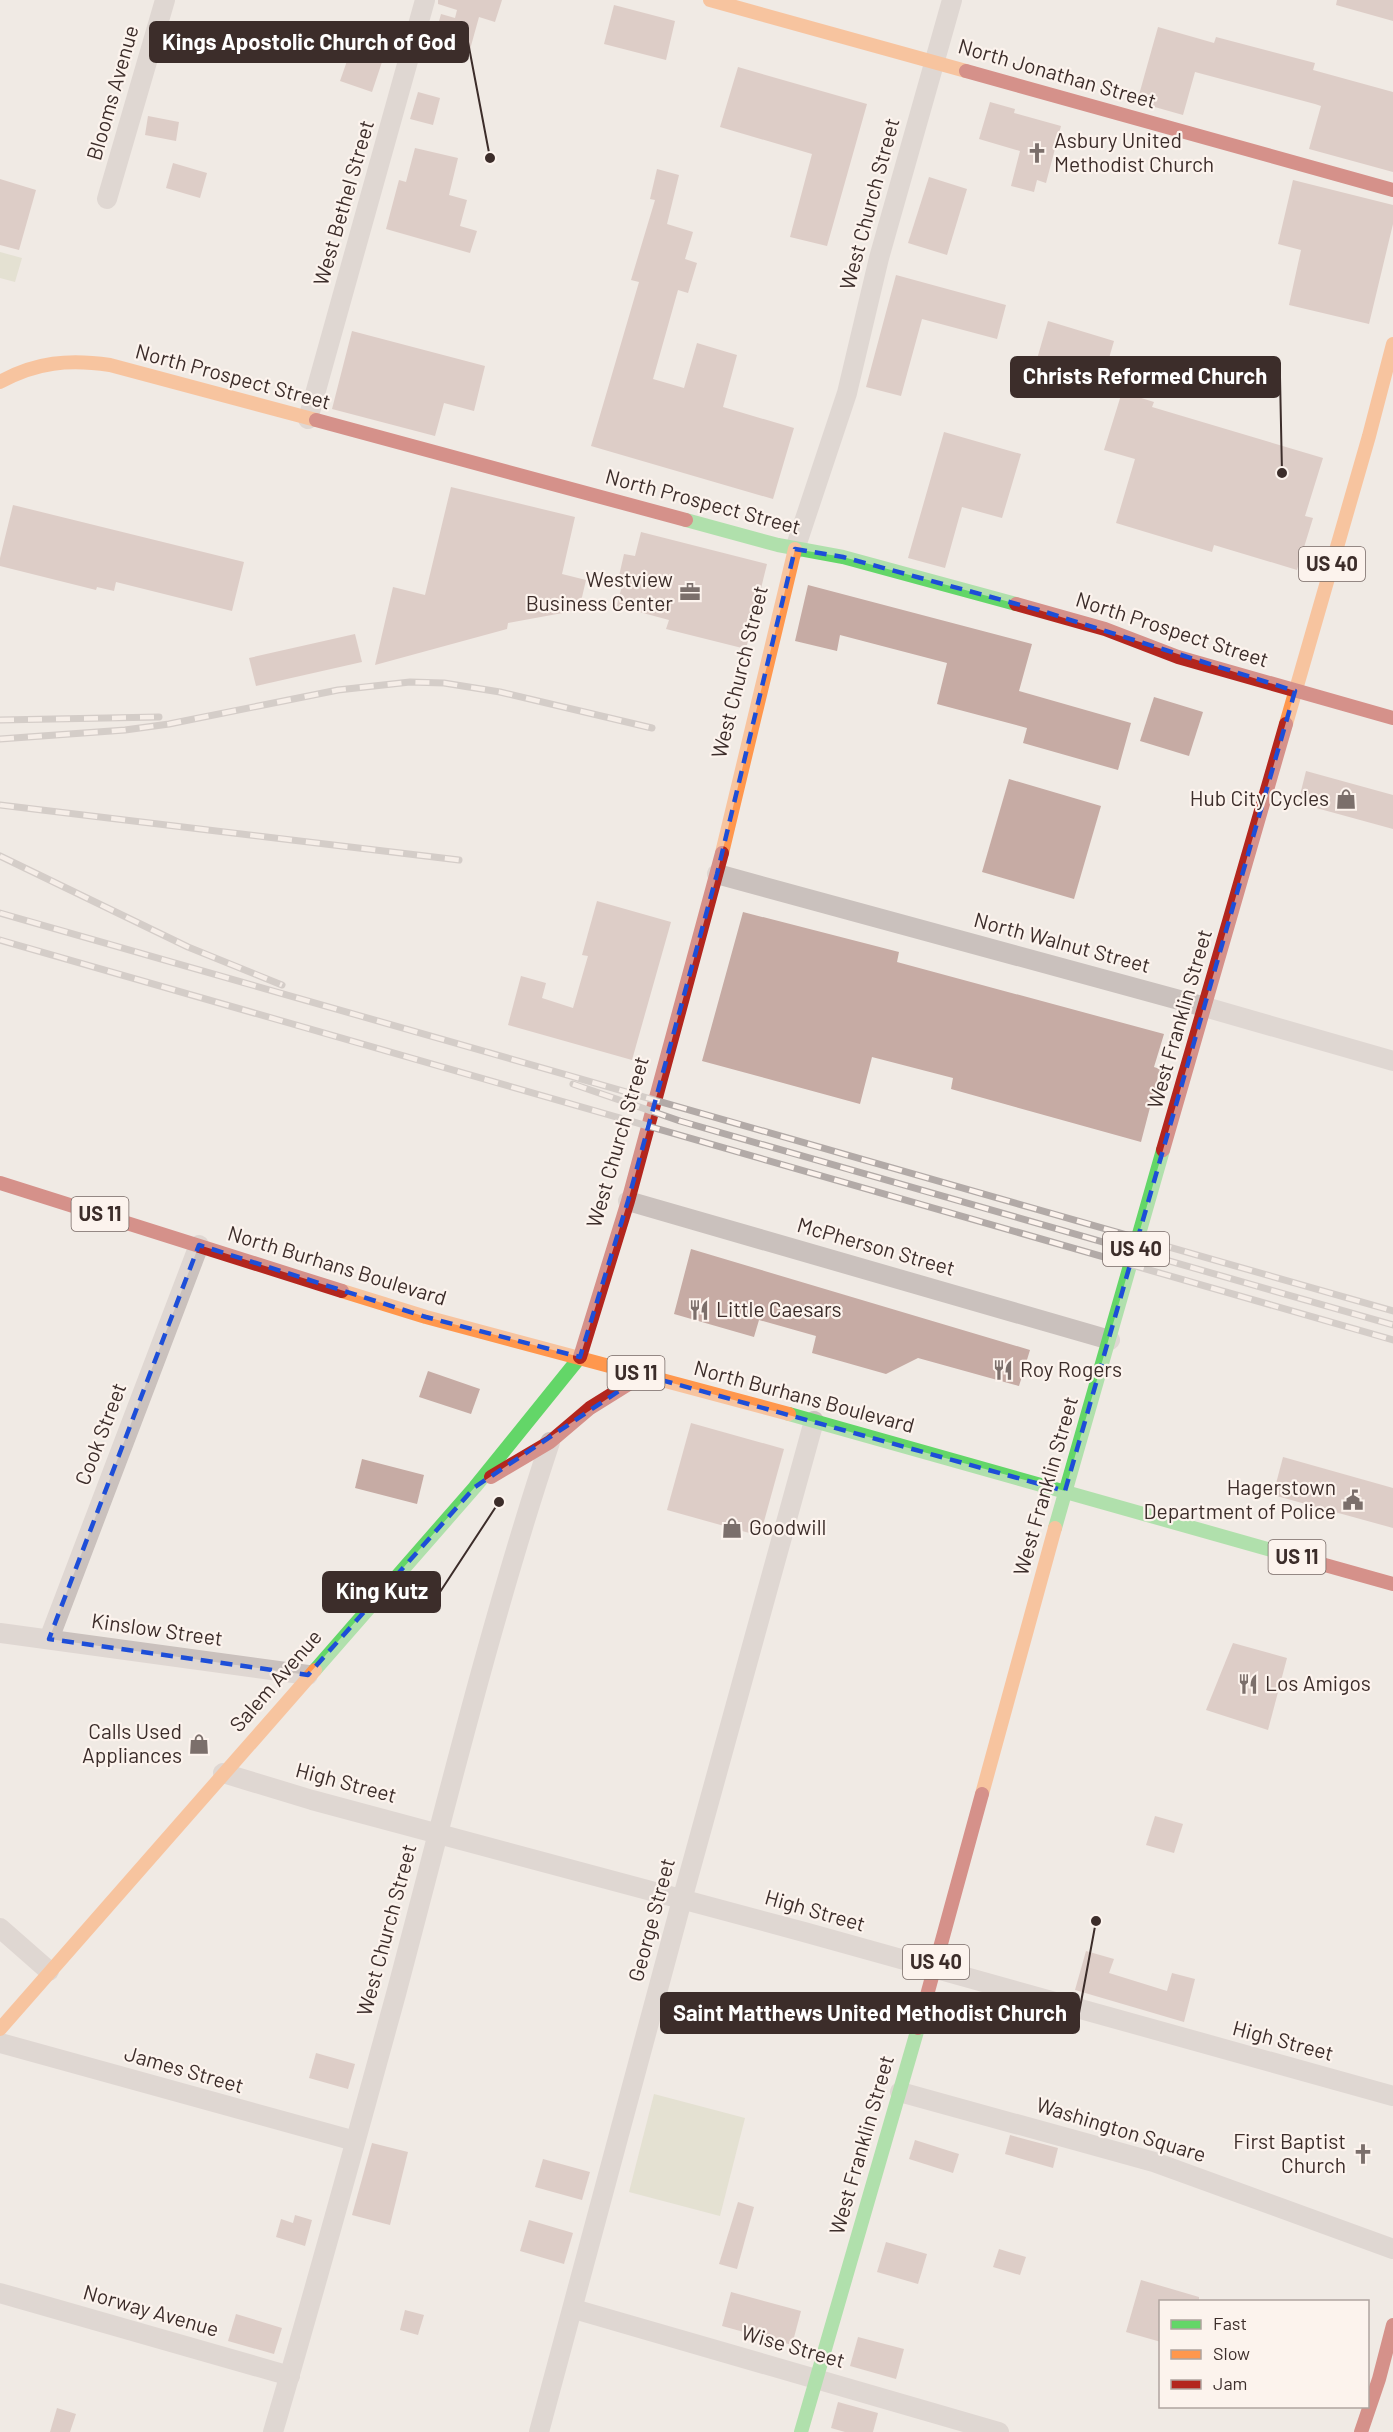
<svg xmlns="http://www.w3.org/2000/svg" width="1393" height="2432" viewBox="0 0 1393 2432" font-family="Barlow,sans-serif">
<rect width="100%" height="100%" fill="#f0eae4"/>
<g fill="#d4d7bd">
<path d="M0 252 22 258 15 282 0 278Z"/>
<path d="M654 2094 745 2118 720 2216 629 2192Z"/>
</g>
<g fill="#c6aba4">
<path d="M438 0H502L495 22 479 17 469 53 433 43 441 14 455 18 457 10 438 4Z"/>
<path d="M1337 0H1393V21L1336 5Z"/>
<path d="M614 5 675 21 666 60 604 44Z"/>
<path d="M1158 27 1214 43 1216 37 1315 63 1313 70 1393 92V172L1309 149 1321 106 1315 104 1195 72 1183 115 1137 102Z"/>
<path d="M360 33 394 44 388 61 383 59 372 92 340 81 347 61 351 62Z"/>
<path d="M738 67 867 104 827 246 790 237 812 154 720 127Z"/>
<path d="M418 92 440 98 433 125 410 119Z"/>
<path d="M990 102 1015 109 1014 113 1061 126 1046 183 1037 180 1034 192 1011 186 1020 151 979 139Z"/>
<path d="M148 116 179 122 176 141 145 135Z"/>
<path d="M415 148 458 158 449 195 467 200 460 226 477 231 470 253 386 229 399 180 406 182Z"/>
<path d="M173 163 207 173 200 198 166 188Z"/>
<path d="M657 169 679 175 667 224 693 232 685 259 697 263 688 293 678 290 653 379 684 388 697 343 737 355 723 407 794 428 773 499 591 446 639 282 631 280 655 200 650 199Z"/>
<path d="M929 177 967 189 947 255 908 243Z"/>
<path d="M0 179 36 190 19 250 0 245Z"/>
<path d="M1293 180 1393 205V224L1369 324 1289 305 1301 250 1278 244Z"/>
<path d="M896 275 1006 305 997 339 922 319 901 396 866 387Z"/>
<path d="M1048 321 1114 341 1103 379 1037 359Z"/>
<path d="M352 331 485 366 474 411 444 403 435 436 332 409Z"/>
<path d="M1122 392 1154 402 1152 407 1323 458 1305 516 1313 518 1297 570 1214 545 1212 552 1116 523 1135 459 1104 450Z"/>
<path d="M944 432 1021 454 1002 518 962 507 945 568 908 558Z"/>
<path d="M451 487 575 517 562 574 586 580 579 610 508 623 507 629 375 665 393 587 425 595Z"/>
<path d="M13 505 244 562 232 611 116 582 114 591 97 587 96 590 0 566V558Z"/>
<path d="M641 532 767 564 746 649 666 629 669 620 617 606 624 577 619 576 624 554 635 556Z"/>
<path d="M808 585 1032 644 1019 691 1131 723 1118 770 1023 743 1027 728 937 704 947 663 840 635 837 651 795 641Z"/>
<path d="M355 634 362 662 256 686 249 658Z"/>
<path d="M1154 697 1203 712 1189 756 1140 741Z"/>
<path d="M1306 771 1393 795V829L1298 803Z"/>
<path d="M1009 779 1101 806 1074 899 982 872Z"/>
<path d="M597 901 671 922 632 1060 508 1025 521 976 546 983 542 998 573 1008 588 956 582 955Z"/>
<path d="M743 912 899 952 897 962 1164 1034 1154 1067 1160 1069 1141 1142 951 1089 953 1078 872 1057 860 1104 702 1061Z"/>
<path d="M691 1249 1030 1350 1019 1386 918 1358 886 1374 812 1353 816 1336 759 1320 754 1337 674 1314Z"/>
<path d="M428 1371 480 1389 471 1414 419 1397Z"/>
<path d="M691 1423 784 1449 760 1536 667 1510Z"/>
<path d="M1283 1457 1393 1488V1528L1273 1495Z"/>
<path d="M362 1459 424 1475 417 1504 355 1488Z"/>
<path d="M1233 1643 1287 1658 1268 1730 1206 1710Z"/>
<path d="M1155 1816 1183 1824 1174 1853 1146 1845Z"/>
<path d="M1086 1951 1114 1959 1109 1973 1167 1991 1172 1973 1195 1979 1184 2022 1075 1990Z"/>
<path d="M316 2053 355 2064 348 2089 309 2078Z"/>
<path d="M1010 2135 1058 2148 1053 2168 1005 2154Z"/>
<path d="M915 2140 959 2154 953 2173 909 2159Z"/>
<path d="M372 2143 408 2152 390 2225 352 2215Z"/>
<path d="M543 2159 590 2172 582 2200 535 2187Z"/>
<path d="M738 2202 754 2207 737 2269 719 2264Z"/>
<path d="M295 2215 312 2220 305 2246 276 2237 281 2219 293 2223Z"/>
<path d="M529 2220 573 2233 564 2264 520 2251Z"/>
<path d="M886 2242 927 2254 918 2284 877 2272Z"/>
<path d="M999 2249 1026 2257 1020 2275 993 2267Z"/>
<path d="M1141 2280 1199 2297V2301H1161V2342L1126 2332Z"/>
<path d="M731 2292 801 2311 792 2345 722 2326Z"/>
<path d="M405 2310 424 2315 418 2335 400 2330Z"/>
<path d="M236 2314 282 2328 274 2354 228 2341Z"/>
<path d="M858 2337 904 2349 896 2379 850 2366Z"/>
<path d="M838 2402 878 2413 873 2432H845L831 2428Z"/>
<path d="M57 2408 76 2414 70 2432H50Z"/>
</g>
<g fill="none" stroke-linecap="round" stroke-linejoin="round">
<g stroke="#cac1bd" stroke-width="20">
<path d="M107 199 165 0"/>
<path d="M308 419 425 0"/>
<path d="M795 549 847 393 879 258 952 0"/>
<path d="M717 874 1205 1007 1393 1061"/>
<path d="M628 1201 1110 1340"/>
<path d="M0 1633 308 1675"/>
<path d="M49 1639 199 1245"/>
<path d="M223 1773 312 1800 804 1932 1393 2096"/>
<path d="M0 1928 49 1971"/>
<path d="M0 2043 355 2141"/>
<path d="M900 2092 1154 2162 1393 2249"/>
<path d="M0 2293 290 2376"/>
<path d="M574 2309 999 2432"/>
<path d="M273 2432C316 2287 356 2140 396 1994 445 1809 490 1623 550 1442"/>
<path d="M539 2432 682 1900 814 1421"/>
</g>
<g stroke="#63d668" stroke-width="14">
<path d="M686 520 778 545 843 557 1016 604"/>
<path d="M789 1414 1282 1553"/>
<path d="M1055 1528 1163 1150"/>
<path d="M315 1670 475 1487 580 1357"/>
<path d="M801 2432 918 2028"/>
</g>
<g stroke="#ff974d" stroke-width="14">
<path d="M710 0 966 71"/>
<path d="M0 382C36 362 69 359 110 365L316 420"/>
<path d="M1286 724 1369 436 1393 344"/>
<path d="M722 853 795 549"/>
<path d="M342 1291 426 1317 789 1414"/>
<path d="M982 1794 1055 1528"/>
<path d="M0 2029 315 1670"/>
</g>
<g stroke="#b3261e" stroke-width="14">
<path d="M966 71 1393 190"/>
<path d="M316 420 686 520"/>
<path d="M1016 604 1105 629 1178 657 1393 718"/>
<path d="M1163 1150 1286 724"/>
<path d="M0 1183 342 1291"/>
<path d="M580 1357 628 1201 722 853"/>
<path d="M491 1477 550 1442 590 1408 643 1375"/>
<path d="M1282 1553 1393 1584"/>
<path d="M918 2028 982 1794"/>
<path d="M1361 2432 1379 2379 1393 2325"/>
</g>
<g stroke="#b2aaa7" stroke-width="7">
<g id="rail">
<path d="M0 720 159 717"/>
<path d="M0 739 125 730 169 724 338 690 410 682 444 683 500 692 652 728"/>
<path d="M0 805 459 860"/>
<path d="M0 856 188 947 282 985"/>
<path d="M0 913 1393 1311"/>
<path d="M0 940 1393 1340"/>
<path d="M573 1084 680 1121 1393 1325"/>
</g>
</g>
<use href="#rail" stroke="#fcf3ed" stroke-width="4.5" stroke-dasharray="14" stroke-linecap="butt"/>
</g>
<path d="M0 0H1393V2432H0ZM795 549 843 557 1039 610 1295 691 1065 1491 643 1375 475 1487 308 1675 49 1639 199 1245 426 1317 580 1357 628 1201 717 874Z" fill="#f0eae4" fill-opacity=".55" fill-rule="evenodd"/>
<path fill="none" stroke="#1d4ed8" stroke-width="4.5" stroke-dasharray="12 8" stroke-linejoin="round" d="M795 549 843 557 1039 610 1295 691 1065 1491 643 1375 475 1487 308 1675 49 1639 199 1245 426 1317 580 1357 628 1201 717 874Z"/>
<defs>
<g id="church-bare" transform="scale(1.62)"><path d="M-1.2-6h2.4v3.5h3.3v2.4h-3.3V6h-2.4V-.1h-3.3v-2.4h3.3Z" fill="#7b6f6b" stroke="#fcf3ed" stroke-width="2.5" paint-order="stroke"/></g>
<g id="office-bare" transform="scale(1.62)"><path d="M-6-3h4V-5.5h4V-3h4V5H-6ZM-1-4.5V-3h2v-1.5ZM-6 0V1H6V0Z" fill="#7b6f6b" stroke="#fcf3ed" stroke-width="2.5" paint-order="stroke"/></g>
<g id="shop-bare" transform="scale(1.62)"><path d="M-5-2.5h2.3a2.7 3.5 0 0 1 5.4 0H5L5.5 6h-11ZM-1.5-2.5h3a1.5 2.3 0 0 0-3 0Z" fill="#7b6f6b" stroke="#fcf3ed" stroke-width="2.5" paint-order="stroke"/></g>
<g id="restaurant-bare" transform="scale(1.62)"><path d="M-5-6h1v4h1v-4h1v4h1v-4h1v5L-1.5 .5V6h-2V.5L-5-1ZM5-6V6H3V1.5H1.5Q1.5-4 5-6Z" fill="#7b6f6b" stroke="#fcf3ed" stroke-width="2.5" paint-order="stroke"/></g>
<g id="civic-bare" transform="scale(1.62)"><path d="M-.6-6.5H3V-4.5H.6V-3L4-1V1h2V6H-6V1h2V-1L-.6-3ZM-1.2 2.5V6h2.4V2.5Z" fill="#7b6f6b" stroke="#fcf3ed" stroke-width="2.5" paint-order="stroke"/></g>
</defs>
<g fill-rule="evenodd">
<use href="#church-bare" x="1037" y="153"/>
<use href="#office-bare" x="690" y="592"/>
<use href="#shop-bare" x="1346" y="799"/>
<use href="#restaurant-bare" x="699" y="1310"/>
<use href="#restaurant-bare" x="1003" y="1370"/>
<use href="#civic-bare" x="1353" y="1500"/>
<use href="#shop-bare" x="732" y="1528"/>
<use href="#restaurant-bare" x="1248" y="1684"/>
<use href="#shop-bare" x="199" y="1744"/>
<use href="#church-bare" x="1363" y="2154"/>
</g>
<g text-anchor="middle" stroke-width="4.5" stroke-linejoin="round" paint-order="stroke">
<g fill="#fcf3ed" stroke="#766864" stroke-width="1.5">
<rect x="1299" y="547" width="66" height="34" rx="4.5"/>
<rect x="71.5" y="1197" width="57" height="34" rx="4.5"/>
<rect x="1103" y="1232" width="66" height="34" rx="4.5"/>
<rect x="607.5" y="1356" width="57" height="34" rx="4.5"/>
<rect x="1268.5" y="1540" width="57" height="34" rx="4.5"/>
<rect x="903" y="1945" width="66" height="34" rx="4.5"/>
</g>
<g font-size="20" font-weight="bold" fill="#3c2d2a">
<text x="1332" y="571">US 40</text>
<text x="100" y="1221">US 11</text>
<text x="1136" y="1256">US 40</text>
<text x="636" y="1380">US 11</text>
<text x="1297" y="1564">US 11</text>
<text x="936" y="1969">US 40</text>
</g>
<g font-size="21" fill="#3c2d2a" stroke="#fcf3ed">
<text transform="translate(1057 74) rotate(16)" y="7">North Jonathan Street</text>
<text transform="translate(113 93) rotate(-74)" y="7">Blooms Avenue</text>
<text transform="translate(344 203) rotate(-74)" y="7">West Bethel Street</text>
<text transform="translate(870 204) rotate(-75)" y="7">West Church Street</text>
<text transform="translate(233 377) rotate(15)" y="7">North Prospect Street</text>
<text transform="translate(703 502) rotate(15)" y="7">North Prospect Street</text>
<text transform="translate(1172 630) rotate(18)" y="7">North Prospect Street</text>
<text transform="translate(740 672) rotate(-76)" y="7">West Church Street</text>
<text transform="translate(1062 943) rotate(15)" y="7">North Walnut Street</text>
<text transform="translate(1180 1019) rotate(-74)" y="7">West Franklin Street</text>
<text transform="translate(618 1142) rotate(-74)" y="7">West Church Street</text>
<text transform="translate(876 1247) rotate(16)" y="7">McPherson Street</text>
<text transform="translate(337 1266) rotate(17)" y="7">North Burhans Boulevard</text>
<text transform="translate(804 1397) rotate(15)" y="7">North Burhans Boulevard</text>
<text transform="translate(101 1434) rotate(-69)" y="7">Cook Street</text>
<text transform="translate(1046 1486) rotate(-74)" y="7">West Franklin Street</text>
<text transform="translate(157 1630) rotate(8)" y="7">Kinslow Street</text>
<text transform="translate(276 1681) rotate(-49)" y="7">Salem Avenue</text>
<text transform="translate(346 1783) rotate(15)" y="7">High Street</text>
<text transform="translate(815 1911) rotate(16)" y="7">High Street</text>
<text transform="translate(652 1920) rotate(-75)" y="7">George Street</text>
<text transform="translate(387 1930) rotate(-75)" y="7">West Church Street</text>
<text transform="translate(1283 2041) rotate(15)" y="7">High Street</text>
<text transform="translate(184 2070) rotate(16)" y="7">James Street</text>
<text transform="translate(1121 2130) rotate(17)" y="7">Washington Square</text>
<text transform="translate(862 2145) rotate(-74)" y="7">West Franklin Street</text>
<text transform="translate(151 2311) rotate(16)" y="7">Norway Avenue</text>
<text transform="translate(793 2347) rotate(16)" y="7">Wise Street</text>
</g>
<g font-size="21" fill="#3c2d2a" stroke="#fcf3ed" text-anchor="start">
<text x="1054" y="148">Asbury United<tspan x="1054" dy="24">Methodist Church</tspan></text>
<text x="673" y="587" text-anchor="end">Westview<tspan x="673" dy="24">Business Center</tspan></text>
<text x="1329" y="806" text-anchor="end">Hub City Cycles</text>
<text x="716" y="1317">Little Caesars</text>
<text x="1020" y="1377">Roy Rogers</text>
<text x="1336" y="1495" text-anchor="end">Hagerstown<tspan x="1336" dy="24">Department of Police</tspan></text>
<text x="749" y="1535">Goodwill</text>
<text x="1265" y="1691">Los Amigos</text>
<text x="182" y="1739" text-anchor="end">Calls Used<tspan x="182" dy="24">Appliances</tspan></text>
<text x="1346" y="2149" text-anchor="end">First Baptist<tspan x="1346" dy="24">Church</tspan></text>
</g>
</g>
<path fill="none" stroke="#3c2d2a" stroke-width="2" d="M490 158L468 42M1282 473L1280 377M499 1502L440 1592M1096 1921L1079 2013"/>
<g fill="#3c2d2a" stroke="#fcf3ed" stroke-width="2">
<circle cx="490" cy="158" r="6"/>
<circle cx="1282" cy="473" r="6"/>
<circle cx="499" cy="1502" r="6"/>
<circle cx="1096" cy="1921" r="6"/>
</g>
<g fill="#3c2d2a" stroke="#3c2d2a" stroke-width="2">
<rect x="150" y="22" width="318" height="40" rx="6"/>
<rect x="1011" y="357" width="269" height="40" rx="6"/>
<rect x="323" y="1572" width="117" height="40" rx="6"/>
<rect x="661" y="1993" width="418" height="40" rx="6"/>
</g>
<g font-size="22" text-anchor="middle" font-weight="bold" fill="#fff">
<text x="309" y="50">Kings Apostolic Church of God</text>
<text x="1145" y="384">Christs Reformed Church</text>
<text x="382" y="1599">King Kutz</text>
<text x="870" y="2021">Saint Matthews United Methodist Church</text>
</g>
<rect x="1159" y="2300" width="210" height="108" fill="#fcf3ed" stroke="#afa49f" stroke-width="1.5"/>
<rect x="1171" y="2320" width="30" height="9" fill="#63d668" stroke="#afa49f" stroke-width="1.5"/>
<text x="1213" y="2330" font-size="18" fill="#3c2d2a">Fast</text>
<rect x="1171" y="2350" width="30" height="9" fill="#ff974d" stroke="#afa49f" stroke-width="1.5"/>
<text x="1213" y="2360" font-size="18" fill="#3c2d2a">Slow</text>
<rect x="1171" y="2380" width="30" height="9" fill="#b3261e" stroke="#afa49f" stroke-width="1.5"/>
<text x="1213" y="2390" font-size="18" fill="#3c2d2a">Jam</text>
</svg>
